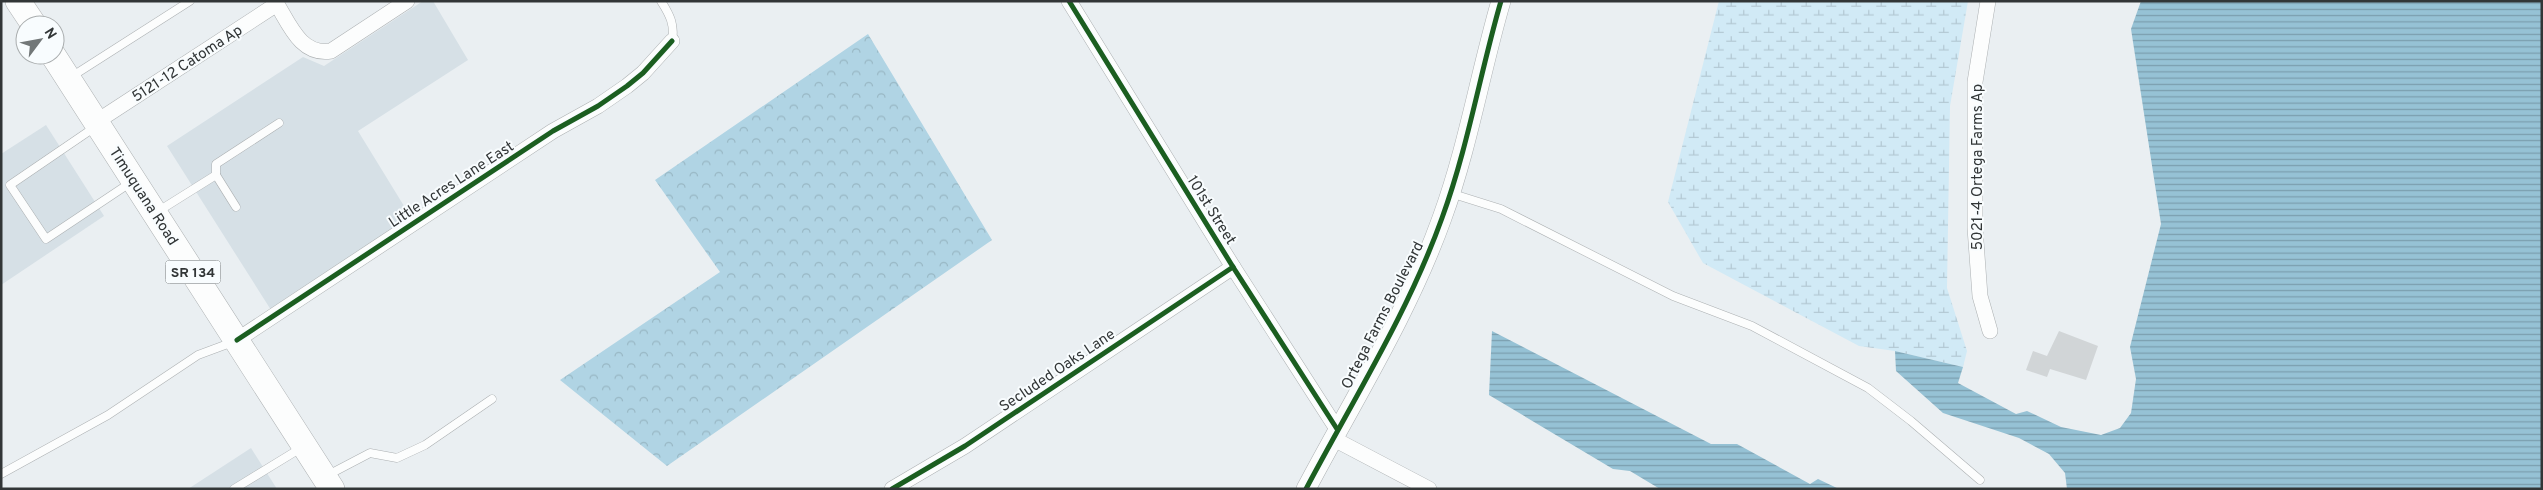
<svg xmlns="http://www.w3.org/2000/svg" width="2543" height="490" viewBox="0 0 2543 490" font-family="Overpass,sans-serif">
<defs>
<pattern id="forest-crowns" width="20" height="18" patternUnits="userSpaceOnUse" patternTransform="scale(1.25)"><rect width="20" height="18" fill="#b0d4e4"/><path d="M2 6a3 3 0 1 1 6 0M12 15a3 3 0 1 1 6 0" fill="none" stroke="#98b7c4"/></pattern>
<pattern id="wetland-marsh" width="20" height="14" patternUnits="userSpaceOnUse" patternTransform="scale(1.25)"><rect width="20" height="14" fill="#d1eaf6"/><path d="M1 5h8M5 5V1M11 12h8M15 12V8" fill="none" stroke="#b4c9d4"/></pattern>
<pattern id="water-rules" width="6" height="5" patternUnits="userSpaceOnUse" patternTransform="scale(1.25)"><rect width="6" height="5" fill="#96c2d5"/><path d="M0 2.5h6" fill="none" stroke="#7b9eae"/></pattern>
</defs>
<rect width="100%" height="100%" fill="#eaeff2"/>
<g fill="#d6e0e6">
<path d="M423 1H433L468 60 358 131 412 219 271 310 167 146 303 57 324 66Z"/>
<path d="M46 125 104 216 1 285V154Z"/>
<path d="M251 448 277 489H188Z"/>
</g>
<path fill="url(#forest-crowns)" d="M868 34 992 240 667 466 560 380 720 272 655 180Z"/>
<path fill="url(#wetland-marsh)" d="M1719 1H1968L1950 106 1947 288 1967 351 1963 367 1895 351 1859 346 1703 263 1668 202Z"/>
<g fill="url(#water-rules)">
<path d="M2141 1H2542V489H2067L2065 473 2049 454 2019 438 1943 413 1896 371 1895 351 1963 367 1958 383 2016 414 2027 411 2061 427 2101 435 2120 428 2131 413 2136 379 2130 347 2161 224 2131 29Z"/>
<path d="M1492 331 1711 444H1737L1810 484 1818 479 1839 489H1660L1630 471 1613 469 1489 395Z"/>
</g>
<path fill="#d1d5d7" d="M2059 331 2098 346 2086 380 2050 369 2047 377 2026 370 2033 351 2047 356Z"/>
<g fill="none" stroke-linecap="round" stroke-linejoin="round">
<g stroke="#acb0b2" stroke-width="9">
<g id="service">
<path d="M661 1C670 15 675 25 672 41"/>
<path d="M71 77 190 1"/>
<path d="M95 127 10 185 46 239 130 183"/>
<path d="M216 175 236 207"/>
<path d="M1450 193 1501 209 1673 296 1752 326 1868 388 1911 421 1980 480"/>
<path d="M157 212 216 175V164L279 123"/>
<path d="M1 474 108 415 198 355 233 342"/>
<path d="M328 475 370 453 397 458 425 445 492 399"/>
<path d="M234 489 301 448"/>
</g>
</g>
<g stroke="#acb0b2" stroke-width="16">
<g id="minor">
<path d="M275 1C289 23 300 56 331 51L407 1"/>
<path d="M1069 1 1233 267 1337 429"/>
<path d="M1988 1 1975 82V228L1980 296 1990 331"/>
<path d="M96 122 277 4"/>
<path d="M237 340 553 131 598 106 627 86 643 73 672 41"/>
<path d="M1332 438 1429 489"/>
<path d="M892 489 965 446 1233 267"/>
</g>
</g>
<g stroke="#acb0b2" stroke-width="20">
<path id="tertiary" d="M1306 489C1353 400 1408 313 1442 218 1468 147 1480 73 1501 1"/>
</g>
<g stroke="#acb0b2" stroke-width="26">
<g id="primary">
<path d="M18 1 34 25"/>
<path d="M53 55 332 489"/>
</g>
</g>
<use href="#service" stroke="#fcfdfd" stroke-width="8"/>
<use href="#minor" stroke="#fcfdfd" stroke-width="15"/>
<use href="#tertiary" stroke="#fcfdfd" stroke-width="19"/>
<use href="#primary" stroke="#fcfdfd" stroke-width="25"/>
<g stroke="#f8fcfe" stroke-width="8">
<g id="cycleway">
<path d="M1069 1 1233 267 1337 429"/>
<path d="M237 340 553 131 598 106 627 86 643 73 672 41"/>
<path d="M892 489 965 446 1233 267"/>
<path d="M1306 489C1353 400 1408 313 1442 218 1468 147 1480 73 1501 1"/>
</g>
</g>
<use href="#cycleway" stroke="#1b5e20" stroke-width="5"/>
</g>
<g text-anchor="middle" stroke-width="4" stroke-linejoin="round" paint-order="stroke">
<rect fill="#f8fcfe" stroke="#6d7173" stroke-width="1" x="165.5" y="260.5" width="55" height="23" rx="4"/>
<g font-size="14" font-weight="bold" fill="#323637">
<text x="193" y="277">SR 134</text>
</g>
<g font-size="15" fill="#323637" stroke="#f8fcfe">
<text transform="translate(187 63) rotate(-33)" y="5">5121-12 Catoma Ap</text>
<text transform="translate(1977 167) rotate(-90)" y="5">5021-4 Ortega Farms Ap</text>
<text transform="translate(451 184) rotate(-33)" y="5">Little Acres Lane East</text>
<text transform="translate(144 196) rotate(57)" y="5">Timuquana Road</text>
<text transform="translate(1212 210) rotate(58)" y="5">101st Street</text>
<text transform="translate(1382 315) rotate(-63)" y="5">Ortega Farms Boulevard</text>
<text transform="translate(1057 370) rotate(-34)" y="5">Secluded Oaks Lane</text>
</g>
</g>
<rect width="2543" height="490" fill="none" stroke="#323637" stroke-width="5"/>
<g transform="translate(40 40) rotate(58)"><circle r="24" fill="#f8fcfe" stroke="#a9adae"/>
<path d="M0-4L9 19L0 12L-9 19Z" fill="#727778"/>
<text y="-8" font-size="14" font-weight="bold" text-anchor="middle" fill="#323637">N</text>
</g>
</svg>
